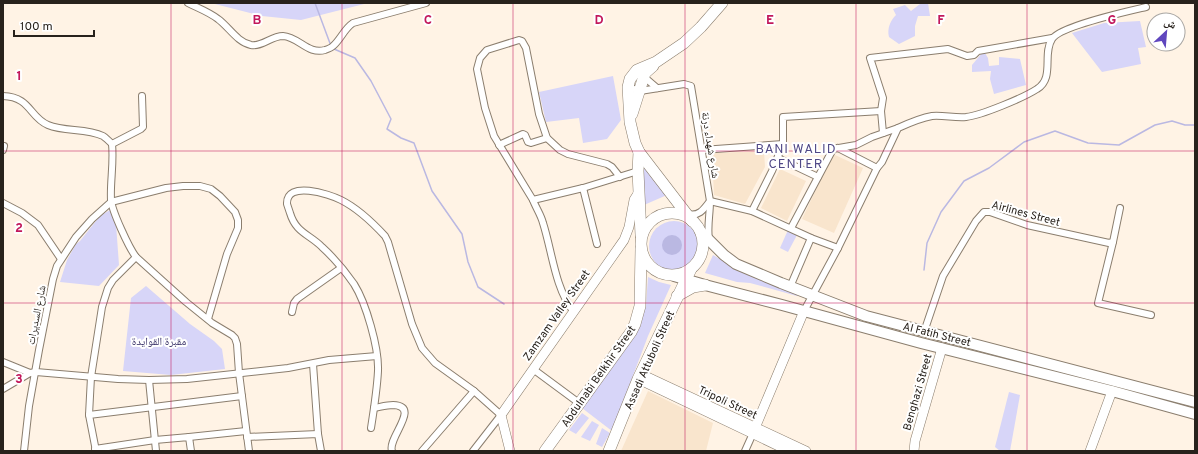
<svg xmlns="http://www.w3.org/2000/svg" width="1198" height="454" viewBox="0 0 1198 454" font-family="Overpass,'Noto Naskh Arabic',sans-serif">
<rect width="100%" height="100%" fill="#fff3e5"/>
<g fill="#f9e5cd">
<path d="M764 151 765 167 745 204 714 195 712 153Z"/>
<path d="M833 154 863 168 834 233 802 219Z"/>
<path d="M780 169 806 181 787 221 761 208Z"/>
<path d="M648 391 713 423 706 451H621Z"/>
</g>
<g fill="#d7d5f8">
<path d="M211 3H368L301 20 262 16Z"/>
<path d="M928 3 930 16H918L915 26V36L899 44 889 37C887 29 890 21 896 15L893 9 905 5 911 11 920 4Z"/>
<path d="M1140 21 1146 47 1138 48 1141 64 1102 72 1072 33 1104 23Z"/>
<path d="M982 53H985L988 58 989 66 999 65V57L1020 59 1026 85 994 94 990 79 991 71 972 72V65Z"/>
<path d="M613 76 621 120 607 139 583 143 579 118 546 122 539 92Z"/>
<path d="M643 166 667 195 644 205Z"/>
<path d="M110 210 116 224 119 265 99 286 60 282 67 260 76 244 80 241 100 216Z"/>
<circle cx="674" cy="246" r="25"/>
<path d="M788 230 797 235 788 252 780 248Z"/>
<path d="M713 255 735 268 799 294 797 296 750 283 737 282 705 273Z"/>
<path d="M648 277 659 282 671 285 648 336 612 431 582 408 641 321 646 305Z"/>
<path d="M146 286 190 324 214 341 222 349 225 369 171 375 123 371 131 298Z"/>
<path d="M1009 392 1020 395 1010 451H1000L995 447Z"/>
<path d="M582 413 589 418 576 434 569 430Z"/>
<path d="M592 421 599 425 590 441 581 437Z"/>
<path d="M602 428 610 433 602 447 596 444Z"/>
</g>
<circle fill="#bab8e2" cx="672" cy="245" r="10"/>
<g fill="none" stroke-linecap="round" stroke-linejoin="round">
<g stroke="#bab8e2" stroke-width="1.5">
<path d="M315 3 331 46"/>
<path d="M334 49 355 58 371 81 391 119 387 129 401 138 414 143 432 191 462 234 468 262 478 287 504 304"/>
<path d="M924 270 927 243 941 212 964 181 989 168 1024 142 1055 131 1088 143 1119 145 1155 125 1172 121 1185 125H1195"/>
</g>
<g stroke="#8b7e6e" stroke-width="8">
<g id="street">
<path d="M188 3C198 8 209 12 218 19 229 27 237 42 251 45 262 47 271 36 283 36 299 37 308 55 325 50 328 49 331 48 333 46 341 39 344 29 353 23L426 3"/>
<path d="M643 76 657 88"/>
<path d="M628 87 640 91 684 84 691 86 710 201C710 215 707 226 709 240"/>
<path d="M3 96C31 97 29 117 48 125 65 132 86 128 103 136 106 138 109 141 112 144 114 163 110 182 111 200 112 211 129 248 136 257L186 302 212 323 232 335 235 338 237 344 239 373 249 451"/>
<path d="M883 133 881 111 883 98 870 58 948 49 967 56 974 55 978 51 1052 38"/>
<path d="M112 144 141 129 143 127 142 96"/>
<path d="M499 145 523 134 525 135 528 142 531 143 547 138"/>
<path d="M838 148 877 168"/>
<path d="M3 150 4 146"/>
<path d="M702 150 783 144"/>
<path d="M778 158 818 177"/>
<path d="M583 188 597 244"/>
<path d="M533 200 494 136 485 108 477 69 480 58 487 50 519 40 522 41 526 48 539 114 547 138 560 150 568 154 607 164 612 167 620 177"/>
<path d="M710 201 752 211 811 238 838 248"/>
<path d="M3 203 22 213 38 225 61 259"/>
<path d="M752 211 772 171 783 144V117L881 111"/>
<path d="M688 214C699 217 704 209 710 201"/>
<path d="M791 228 833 149 856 145 872 137 898 128"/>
<path d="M1113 242 1098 303 1151 315"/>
<path d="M790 287 811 238"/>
<path d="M573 311C555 288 552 251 543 223 541 215 536 208 533 200L583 188 638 171"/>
<path d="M804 311 838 248 877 168 882 162 898 128C909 123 920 118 932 116 943 115 955 118 966 117 982 115 1023 98 1037 89 1055 78 1042 54 1052 39 1060 26 1129 11 1146 7"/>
<path d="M292 312 294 303 297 299 341 268"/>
<path d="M924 332 943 276 976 221 984 212H990L1027 225 1109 243 1113 242 1120 208"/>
<path d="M3 362 30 373"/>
<path d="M313 364 318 434"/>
<path d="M533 369 579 403"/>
<path d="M149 380 156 451"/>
<path d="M3 389 30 373 36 372 118 379 149 380 187 379 288 368 329 360 377 356"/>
<path d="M374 408C380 407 387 405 393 405 422 406 387 438 392 451"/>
<path d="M89 415 242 396"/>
<path d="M371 428C374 409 377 390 378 371 379 348 366 303 354 284 345 271 334 258 322 247 309 234 296 233 290 213 289 210 288 207 287 204 286 180 329 194 341 200 357 208 373 223 385 236L388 242 412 324 422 348 435 363 474 391 501 415 473 451"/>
<path d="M189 437 246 431"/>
<path d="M247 437 318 434 321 451"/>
<path d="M95 449 155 440 189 437 191 451"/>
<path d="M24 451 29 406 39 350 53 279 57 266 76 237 92 219 111 202 166 188 183 186H200L211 189 220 196 235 212 238 220V228L227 254 208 319"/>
<path d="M96 451 89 415 91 377 102 307 108 288 113 280 136 257"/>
<path d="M422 451 474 391"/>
<path d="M745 451 754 431"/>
</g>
</g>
<g stroke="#8b7e6e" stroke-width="10">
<g id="secondary">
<path d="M641 374 806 451"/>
<path d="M638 379 789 451"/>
<path d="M755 428 804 311"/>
<path d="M510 451 501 415 624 240 629 227 634 200 639 192"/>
<path d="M914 451 915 441 942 348"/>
<path d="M1090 451 1112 391"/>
</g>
</g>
<g stroke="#8b7e6e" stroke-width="12">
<g id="primary">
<path d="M700 231 724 255 736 264 781 283 866 316 1195 402"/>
<path d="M674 276 705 285 782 305 921 343 1112 391 1195 414"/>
</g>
</g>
<g stroke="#8b7e6e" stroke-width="12">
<g id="highway">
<path d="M632 114 645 73 653 66"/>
<path d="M639 152 638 171 641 235"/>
<circle cx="672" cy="244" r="31"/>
<path d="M692 221 639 152 635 143 630 122 628 87 630 79 637 70 656 62 684 43 701 27 722 3"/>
<path d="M677 296 693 287 705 285"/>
<path d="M545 451 631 332 635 324 640 306 641 249"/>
<path d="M609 451 638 379 691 269"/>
</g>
</g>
<use href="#street" stroke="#fff" stroke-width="6"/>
<use href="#secondary" stroke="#fff" stroke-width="9"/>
<use href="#primary" stroke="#fff" stroke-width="10"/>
<use href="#highway" stroke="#fff" stroke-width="11"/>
</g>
<path fill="none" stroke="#c2185b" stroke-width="1" stroke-opacity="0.55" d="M171 3V451M342 3V451M513 3V451M685 3V451M856 3V451M1027 3V451M3 151H1195M3 303H1195"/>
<g text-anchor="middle" stroke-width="4" stroke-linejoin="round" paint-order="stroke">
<g font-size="11" fill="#28221c" stroke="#fff">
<text transform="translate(711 145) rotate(81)" y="4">شارع شهداء درنة</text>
<text transform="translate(1026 213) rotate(15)" y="4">Airlines Street</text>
<text transform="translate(36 315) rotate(-79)" y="4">شارع السديرات</text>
<text transform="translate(556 315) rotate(-55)" y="4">Zamzam Valley Street</text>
<text transform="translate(937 334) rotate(14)" y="4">Al Fatih Street</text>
<text transform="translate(649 360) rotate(-66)" y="4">Assadi Attuboli Street</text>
<text transform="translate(598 376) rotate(-55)" y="4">Abdulnabi Belkhir Street</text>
<text transform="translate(917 392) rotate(-74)" y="4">Benghazi Street</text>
<text transform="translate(728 402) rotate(25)" y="4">Tripoli Street</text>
</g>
<g font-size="11" fill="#3d366b" stroke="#fff">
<text x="159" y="345">مقبرة القوايدة</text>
</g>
<g font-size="13" letter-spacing="1" fill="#504886" stroke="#fff">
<text x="796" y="153">BANI WALID<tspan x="796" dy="15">CENTER</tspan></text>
</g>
</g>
<g font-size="13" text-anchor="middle" font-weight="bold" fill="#c2185b" stroke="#fff" stroke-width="4" stroke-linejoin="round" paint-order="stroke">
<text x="257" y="24">B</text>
<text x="428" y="24">C</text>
<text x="599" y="24">D</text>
<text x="770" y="24">E</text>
<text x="941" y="24">F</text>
<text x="1112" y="24">G</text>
<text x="19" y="80">1</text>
<text x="19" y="232">2</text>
<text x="19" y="383">3</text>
</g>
<rect width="1198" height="454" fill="none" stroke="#28221c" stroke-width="8"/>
<g transform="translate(1166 32) rotate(26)"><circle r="19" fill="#ffffff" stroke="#a9a7a4"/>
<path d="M0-3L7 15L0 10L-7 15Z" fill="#5f46be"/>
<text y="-6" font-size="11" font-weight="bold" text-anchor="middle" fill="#28221c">ش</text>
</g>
<path d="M14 30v6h80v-6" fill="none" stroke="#28221c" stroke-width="2"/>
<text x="20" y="30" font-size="12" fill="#28221c" stroke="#ffffff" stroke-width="3" paint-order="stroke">100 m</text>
</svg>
